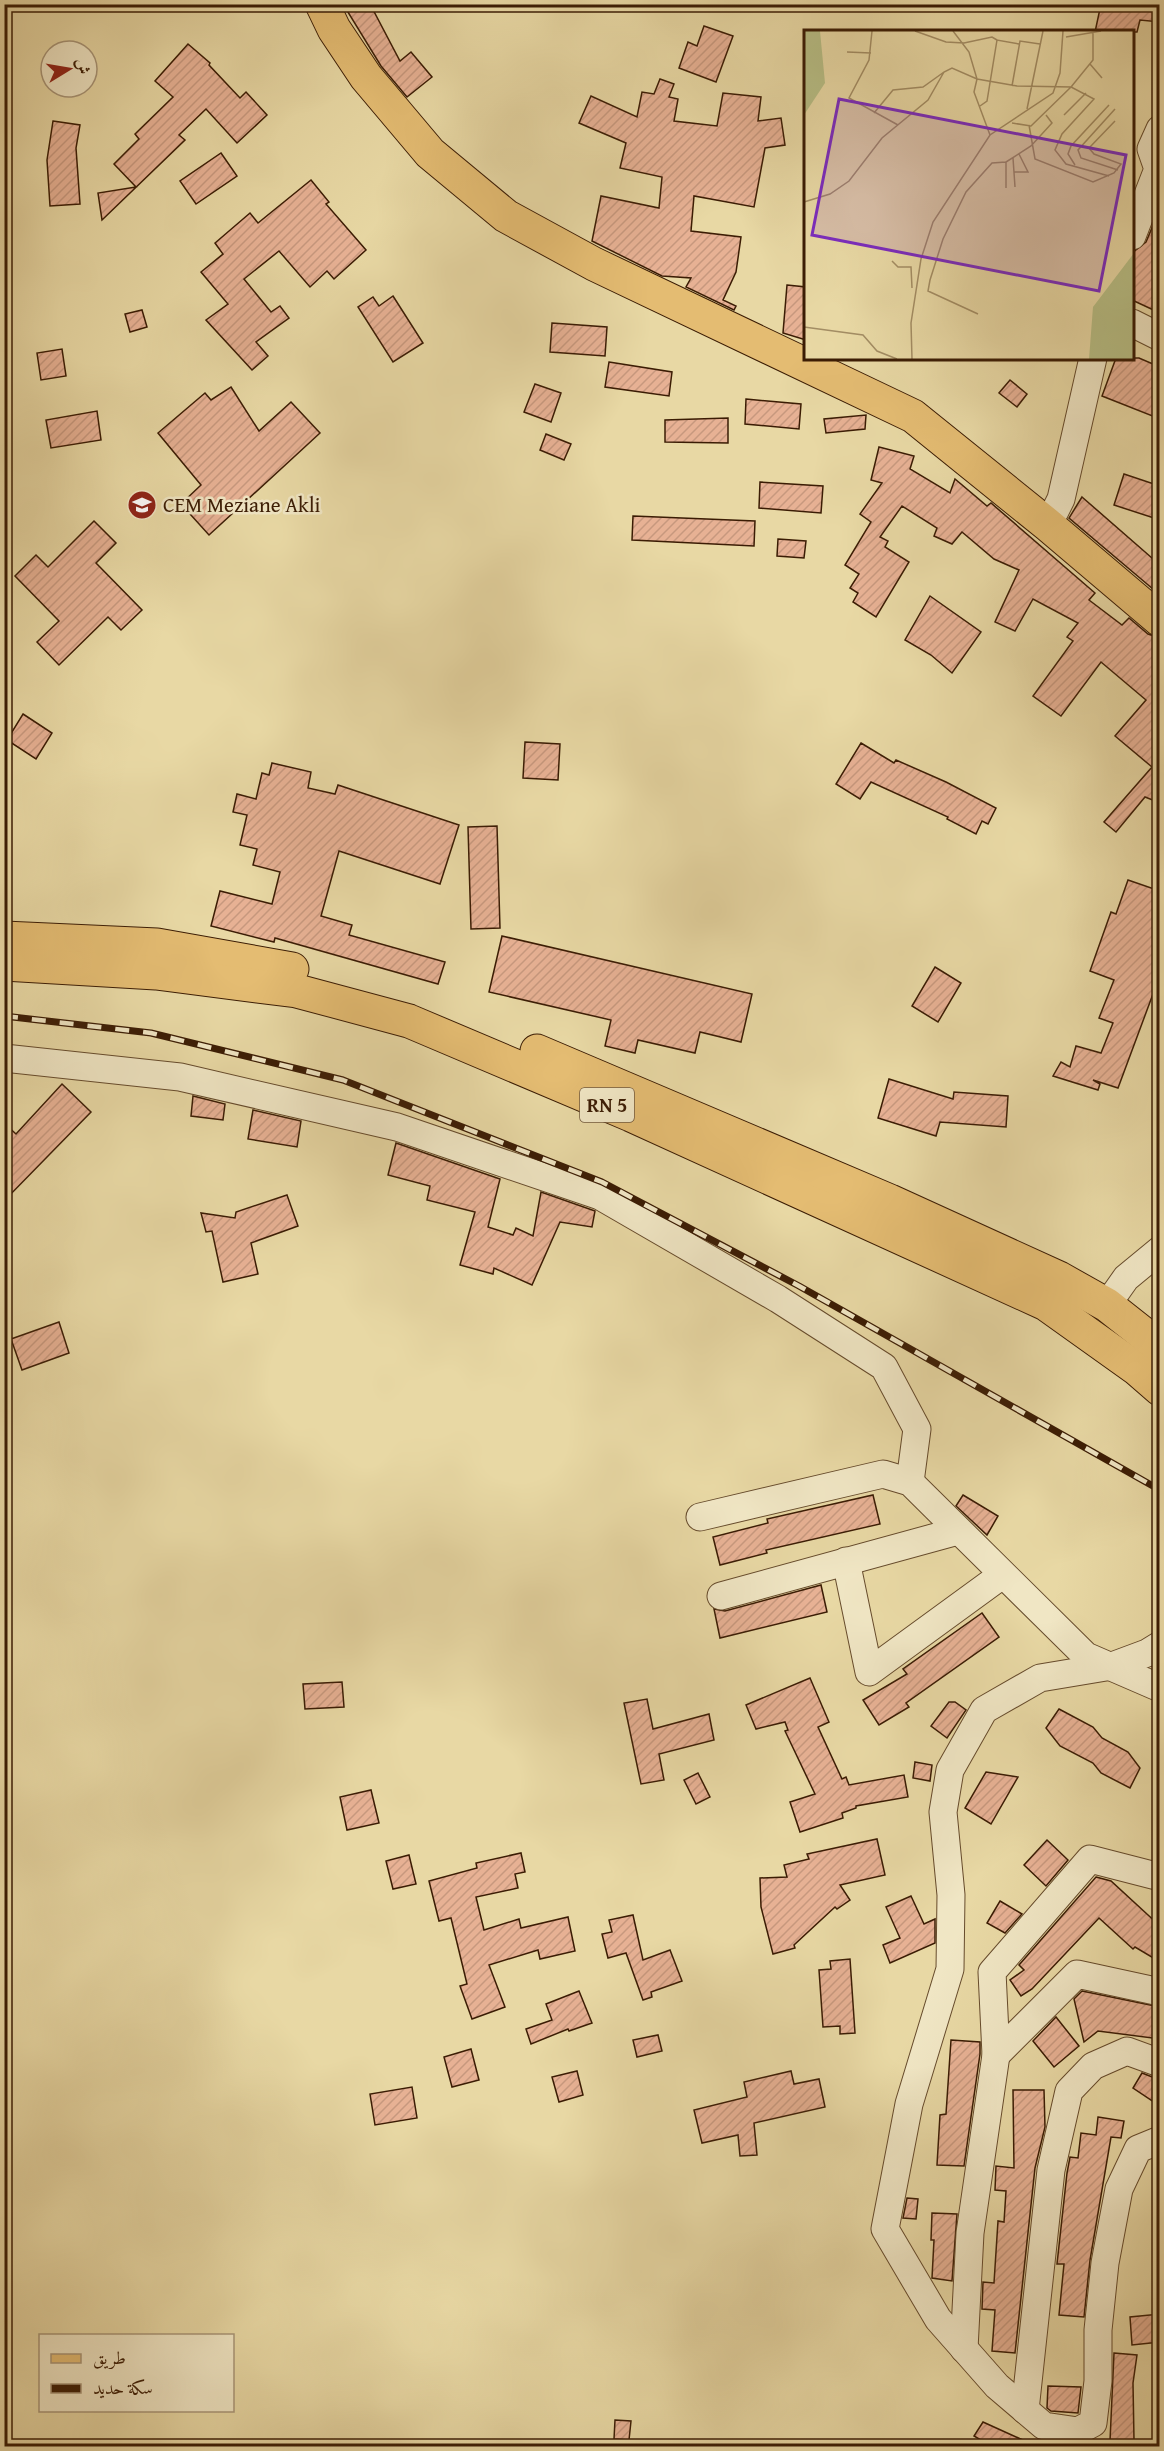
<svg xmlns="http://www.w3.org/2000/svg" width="1164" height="2451" viewBox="0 0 1164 2451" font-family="'Gentium Book Plus',Amiri,serif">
<defs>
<pattern id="building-hatch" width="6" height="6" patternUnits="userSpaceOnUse" patternTransform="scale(1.5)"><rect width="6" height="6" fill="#e7b194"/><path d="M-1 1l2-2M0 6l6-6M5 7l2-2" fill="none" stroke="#c7987e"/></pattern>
</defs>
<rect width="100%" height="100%" fill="#e8d8a4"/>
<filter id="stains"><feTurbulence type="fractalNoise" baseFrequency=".00333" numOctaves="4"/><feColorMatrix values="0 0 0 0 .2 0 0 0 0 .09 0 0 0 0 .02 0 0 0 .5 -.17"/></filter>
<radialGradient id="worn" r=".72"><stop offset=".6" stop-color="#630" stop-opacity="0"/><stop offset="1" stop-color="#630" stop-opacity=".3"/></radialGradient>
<g fill="url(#building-hatch)" stroke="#3b1c04" stroke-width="1.5">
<path d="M343 4H370L400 61 411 52 432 77 407 97 381 66Z"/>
<path d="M1101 4H1160V22L1140 20 1137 32H1095Z"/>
<path d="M704 26 733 36 716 82 679 68 688 42 697 46Z"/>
<path d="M188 44 210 63 209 65 240 98 246 92 267 115 237 143 206 109 179 135 185 140 102 220 98 193 136 187 114 164 139 139 135 134 173 97 155 81Z"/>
<path d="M660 79 674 84 669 97 678 99 674 121 717 126 723 93 761 97 758 121 781 118 785 145 765 148 754 207 694 196 691 231 741 237 736 272 723 300 736 306 734 310 686 287 691 278 662 276 592 241 601 196 659 208 662 177 620 168 626 143 579 123 591 96 637 117 642 92 654 94Z"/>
<path d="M53 121 80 125 76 148 80 204 50 206 47 160Z"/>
<path d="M221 153 237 176 196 204 180 181Z"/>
<path d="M311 180 329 202 326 204 366 250 334 279 327 271 310 287 279 251 244 279 271 312 280 306 289 318 256 342 268 356 252 370 206 320 228 304 201 272 223 254 215 243 250 213 258 223Z"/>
<path d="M1154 223 1160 225V313L1132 300V253L1146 242Z"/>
<path d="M787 285 806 287V340L783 333Z"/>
<path d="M393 296 423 343 393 362 358 307 373 297 379 306Z"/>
<path d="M142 310 147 327 130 332 125 314Z"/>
<path d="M552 323 607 327 605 356 550 352Z"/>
<path d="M62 349 66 376 41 380 37 353Z"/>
<path d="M1116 358H1139L1160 367V419L1102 396Z"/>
<path d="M609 362 672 372 669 396 605 387Z"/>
<path d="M1010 380 1027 394 1017 407 999 393Z"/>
<path d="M535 384 561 393 551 422 524 412Z"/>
<path d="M231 387 259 431 291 402 320 433 209 535 181 504 201 485 158 433 205 393 211 400Z"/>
<path d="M746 399 801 404 799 429 745 424Z"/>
<path d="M97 411 101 440 51 448 46 420Z"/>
<path d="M866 415 865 429 826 433 824 419Z"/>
<path d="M728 418V443L665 442V420Z"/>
<path d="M546 434 571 444 564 460 540 450Z"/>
<path d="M879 447 914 456 910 469 950 493 955 479 987 506 991 503 1095 593 1089 600 1122 625 1129 618 1148 634 1160 638V803L1145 797 1116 832 1104 822 1152 767 1115 736 1146 700 1101 662 1061 716 1033 696 1073 641 1067 637 1078 623 1033 599 1015 631 995 622 1019 570 994 559 962 532 952 544 934 536 937 528 902 506 880 537 888 541 885 547 909 562 876 617 853 602 858 593 850 588 859 574 845 565 871 522 860 514 882 483 871 480Z"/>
<path d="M1124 474 1160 486V520L1114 505Z"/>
<path d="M760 482 823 486 821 513 759 508Z"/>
<path d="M1082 497 1160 565V595L1069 518Z"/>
<path d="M633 516 755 521 754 546 632 540Z"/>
<path d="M94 521 116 543 96 563 142 610 121 630 108 617 59 665 37 642 59 621 15 576 36 555 48 567Z"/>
<path d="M778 539 806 541 804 558 777 556Z"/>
<path d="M930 596 981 632 952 673 931 655 905 640Z"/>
<path d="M23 714 52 733 36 759 7 740Z"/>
<path d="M525 742 560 744 558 780 523 778Z"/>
<path d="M861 743 894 763 896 760 946 782 996 808 988 824 982 821 976 834 947 819 948 817 871 782 860 799 836 784Z"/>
<path d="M272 763 311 772 308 788 335 794 338 785 459 825 440 884 339 851 321 916 352 925 349 935 445 962 438 984 275 938 274 942 211 926 220 891 272 904 280 872 253 865 257 849 240 845 247 815 233 812 237 794 256 799 262 773 269 775Z"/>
<path d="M497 826 500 928 471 929 468 827Z"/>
<path d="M1128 880 1160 891V996L1153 994 1118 1088 1093 1080 1100 1084 1098 1090 1053 1076 1061 1062 1070 1067 1076 1046 1101 1053 1113 1023 1099 1018 1114 980 1090 971 1111 912 1116 914Z"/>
<path d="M502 936 752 994 741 1042 700 1032 695 1053 638 1040 635 1053 605 1046 611 1020 489 992Z"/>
<path d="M935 967 961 983 938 1022 912 1006Z"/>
<path d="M889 1079 953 1099 954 1092 1008 1096 1006 1127 940 1122 936 1136 878 1118Z"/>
<path d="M62 1084 91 1112 4 1201V1123L16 1134Z"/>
<path d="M193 1096 225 1104 223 1120 191 1116Z"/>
<path d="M253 1110 301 1121 297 1147 248 1139Z"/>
<path d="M396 1143 500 1179 488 1227 513 1235 516 1228 533 1236 541 1192 595 1211 592 1227 560 1222 532 1285 494 1268 493 1274 460 1265 475 1212 427 1200 430 1186 388 1175Z"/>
<path d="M287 1195 298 1226 251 1243 258 1274 223 1282 212 1231 206 1232 201 1213 235 1218 236 1212Z"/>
<path d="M59 1322 69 1353 22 1370 11 1339Z"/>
<path d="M873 1495 880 1524 766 1550 767 1553 720 1565 713 1537 768 1523 767 1519Z"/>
<path d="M963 1495 998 1516 987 1535 956 1506Z"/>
<path d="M821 1585 827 1612 720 1638 714 1609 725 1611Z"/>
<path d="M982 1613 999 1637 906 1703 909 1707 879 1725 863 1700 907 1674 903 1669Z"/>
<path d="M810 1678 829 1722 818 1727 842 1779 846 1777 849 1785 904 1775 908 1797 856 1806V1808L842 1813 843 1818 800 1832 790 1802 815 1794 785 1731 788 1730 785 1722 756 1729 746 1705Z"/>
<path d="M342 1682 344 1707 305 1709 303 1684Z"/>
<path d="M647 1699 653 1729 709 1714 714 1740 659 1754 664 1780 641 1784 624 1703Z"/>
<path d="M949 1702H955L966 1710 947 1738 931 1726Z"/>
<path d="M1059 1709 1093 1727 1102 1738 1128 1752 1140 1768 1130 1788 1101 1773 1093 1763 1060 1746 1046 1728Z"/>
<path d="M915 1762 932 1765 930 1781 913 1778Z"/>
<path d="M986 1772 1018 1777 991 1824 965 1808Z"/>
<path d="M698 1773 710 1797 696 1804 684 1780Z"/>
<path d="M371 1790 379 1823 347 1830 340 1797Z"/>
<path d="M877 1839 885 1875 840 1885 850 1900 837 1909 835 1907 794 1945 795 1948 773 1954 761 1907 760 1878 787 1877 784 1865 809 1859 807 1854Z"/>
<path d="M1047 1840 1068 1860 1046 1886 1024 1865Z"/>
<path d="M521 1853 525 1872 515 1874 518 1888 476 1897 484 1930 519 1919 521 1928 568 1917 575 1951 540 1959 538 1950 489 1965 505 2007 472 2019 460 1986 467 1984 451 1918 439 1921 429 1881 477 1868 476 1863Z"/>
<path d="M409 1855 416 1884 393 1889 386 1861Z"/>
<path d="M1096 1877 1111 1881 1160 1926V1962L1135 1947 1133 1949 1099 1918 1032 1989 1021 1996 1010 1980 1024 1970 1019 1965Z"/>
<path d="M911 1896 924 1924 935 1919V1943L890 1963 883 1945 900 1938 886 1907Z"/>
<path d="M1000 1901 1022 1914 1005 1933 987 1923Z"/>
<path d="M633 1915 643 1960 670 1950 682 1981 651 1992 652 1997 643 2000 626 1953 608 1958 602 1934 612 1932 609 1920Z"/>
<path d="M850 1959 855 2033 840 2034V2026L823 2027 819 1970 831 1969 830 1961Z"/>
<path d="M579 1991 592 2023 569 2031 568 2029 531 2044 526 2029 552 2020 546 2004Z"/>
<path d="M1082 1991 1160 2007V2039L1098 2031 1084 2042 1074 1999Z"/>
<path d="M1056 2017 1079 2046 1054 2067 1033 2041Z"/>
<path d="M658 2035 662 2051 637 2057 633 2040Z"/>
<path d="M951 2040 980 2042V2054L964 2166 937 2165 940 2115 946 2114Z"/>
<path d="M471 2049 479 2080 452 2087 444 2057Z"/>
<path d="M577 2071 583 2095 559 2102 552 2077Z"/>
<path d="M791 2071 794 2084 819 2079 825 2107 754 2123 757 2155 740 2156 738 2135 702 2143 694 2110 747 2097 744 2082Z"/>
<path d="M1142 2073 1160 2080V2106L1133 2088Z"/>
<path d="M412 2087 417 2118 375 2125 370 2094Z"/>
<path d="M1013 2090H1044L1045 2127 1035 2168 1015 2353 992 2351 995 2310 982 2309 983 2282 994 2283 998 2221 1004 2222 1006 2191 995 2190 996 2166 1014 2168Z"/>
<path d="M1098 2117 1124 2121 1121 2138 1111 2137 1090 2260 1084 2317 1059 2315 1064 2264H1057L1067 2173 1070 2157 1078 2158 1081 2133 1096 2135Z"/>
<path d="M907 2198 918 2199 916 2219 903 2218Z"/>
<path d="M932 2213 957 2214 952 2281 932 2278 934 2240H931Z"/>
<path d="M1160 2314V2342L1132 2345 1130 2317Z"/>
<path d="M1114 2353 1137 2355 1133 2383 1134 2440 1110 2441Z"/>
<path d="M1048 2386 1081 2387 1078 2413 1051 2411 1047 2408Z"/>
<path d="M615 2420 631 2421 629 2440 614 2439Z"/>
<path d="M983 2422 1036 2446H991L974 2436Z"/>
</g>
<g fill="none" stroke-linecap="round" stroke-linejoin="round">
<g stroke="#664b2c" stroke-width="29">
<g id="minor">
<path d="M1132 236 1158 169 1151 149 1160 129"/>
<path d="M1132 323 1160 337"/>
<path d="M1048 525 1061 499 1093 358"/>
<path d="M4 1058 180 1077 397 1127 600 1196 778 1299 884 1367 917 1429 910 1482"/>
<path d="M1107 1305 1126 1278 1160 1250"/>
<path d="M700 1517 883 1474 910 1482 1086 1656 1160 1688"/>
<path d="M846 1561 869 1672 1002 1575"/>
<path d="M721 1596 958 1531"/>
<path d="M1160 1645 1147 1653 1112 1666 1040 1678 984 1710 950 1770 943 1812 951 1895 950 1969 909 2104 885 2229 938 2319 997 2386 1044 2426 1078 2431 1093 2423 1098 2381V2330L1105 2263 1119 2189 1138 2149 1160 2140"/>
<path d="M996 2055 1077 1974 1160 1992"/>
<path d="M964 2349 970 2233 996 2055 992 1972 1090 1859 1160 1877"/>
<path d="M1025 2410 1051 2170 1069 2091 1093 2066 1127 2051 1160 2063"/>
</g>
</g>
<g stroke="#3b1c04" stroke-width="35">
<path id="major" d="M322 4 334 29 366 77 430 153 506 216 594 264 913 416 1048 525 1160 620"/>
</g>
<g stroke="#3b1c04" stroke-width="35">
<g id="highway">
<path d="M4 938 157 945 292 969"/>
<path d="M4 964 156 973 297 991 409 1021 631 1115 1046 1304 1137 1369 1160 1389"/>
<path d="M537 1051 890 1201 1059 1278 1107 1305 1160 1347"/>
</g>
</g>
<use href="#minor" stroke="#f0e6c4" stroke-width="27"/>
<use href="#major" stroke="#e4bc72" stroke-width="33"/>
<use href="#highway" stroke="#e4bc72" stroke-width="33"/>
<g stroke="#3b1c04" stroke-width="7">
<path id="rail" d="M4 1016 151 1033 343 1080 602 1182 799 1286 1160 1490"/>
</g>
<use href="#rail" stroke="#f0e6c4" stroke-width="4.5" stroke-dasharray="14" stroke-linecap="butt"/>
</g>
<defs>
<g id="school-disc" transform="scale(1.5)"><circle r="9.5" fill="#8f2418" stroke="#f0e6c4"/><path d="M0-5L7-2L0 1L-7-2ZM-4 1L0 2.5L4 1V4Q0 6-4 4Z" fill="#fff"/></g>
</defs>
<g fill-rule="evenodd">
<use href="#school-disc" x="142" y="505"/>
</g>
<g text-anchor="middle" stroke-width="5" stroke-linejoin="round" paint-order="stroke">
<rect fill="#f0e6c4" stroke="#71593e" stroke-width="1.5" x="580" y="1088" width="54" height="34" rx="4.5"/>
<g font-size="20" font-weight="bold" fill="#3b1c04">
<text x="607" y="1112">RN 5</text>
</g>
<g font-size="21" fill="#3b1c04" stroke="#f0e6c4" text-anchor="start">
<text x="163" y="512">CEM Meziane Akli</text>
</g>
</g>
<g transform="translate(804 30)">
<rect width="330" height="330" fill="#e8d8a4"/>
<path d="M0 1H16L21 53 0 85ZM330 223V329H285L289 277Z" fill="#b7be85"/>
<path fill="none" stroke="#a38d64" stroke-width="1.5" d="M68 1 65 30 45 68 94 95M111 1 142 12 160 13 188 7 193 10M149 1 165 22 173 49 170 62 186 105M289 3V30L267 57 290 69 258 104 251 120 262 134 305 146M262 7 297 1M43 22 67 23M286 34 298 48M208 56 216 11 236 14M176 76 183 71 193 10 215 14M223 79 239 1M311 79 274 120 277 128 314 140M70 83 89 60 119 57 140 42M260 85 282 63M225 95 231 129 289 152 310 143 317 134 290 124 285 118 311 91M209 128 211 157M271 135 264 124 267 116 305 75M210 142H224L215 124M202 158V132L227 116 248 93 242 85M0 172 26 164 45 151 78 108 124 70 140 42 148 38 173 49 213 56 267 57 227 96 208 93M88 231 94 237H107L108 258M174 284 124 261 126 250 139 209 162 162 188 133 202 132M0 297 59 305 73 321 93 329M108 329 107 293 117 229 129 192 186 105 249 63 256 43 259 1"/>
<path fill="#7b2cbf" fill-opacity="0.15" stroke="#7b2cbf" stroke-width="3" d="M35 69 322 125 295 261 8 205Z"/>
<rect width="330" height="330" fill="none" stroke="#3b1c04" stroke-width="3"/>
</g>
<rect width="1164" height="2451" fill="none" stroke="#e8d8a4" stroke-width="24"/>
<rect x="6" y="6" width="1152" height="2439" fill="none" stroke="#3b1c04" stroke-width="3"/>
<rect x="12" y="12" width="1140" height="2427" fill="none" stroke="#3b1c04" stroke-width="1.5"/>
<rect x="39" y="2334" width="195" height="78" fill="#f0e6c4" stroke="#a89577" stroke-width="1.5"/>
<rect x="51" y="2354" width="30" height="9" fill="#e4bc72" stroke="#a89577" stroke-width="1.5"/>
<text x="93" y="2364" font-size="18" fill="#3b1c04">طريق</text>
<rect x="51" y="2384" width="30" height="9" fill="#3b1c04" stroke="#a89577" stroke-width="1.5"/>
<text x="93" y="2394" font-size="18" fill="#3b1c04">سكة حديد</text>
<g transform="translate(69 69) rotate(79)"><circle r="28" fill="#f0e6c4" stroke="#a89577" stroke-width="1.5"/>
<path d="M0-4.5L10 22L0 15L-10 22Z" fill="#8f2418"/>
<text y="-9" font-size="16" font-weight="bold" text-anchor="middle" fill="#3b1c04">ش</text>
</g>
<rect width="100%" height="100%" filter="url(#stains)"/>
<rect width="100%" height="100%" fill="url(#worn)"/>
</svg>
